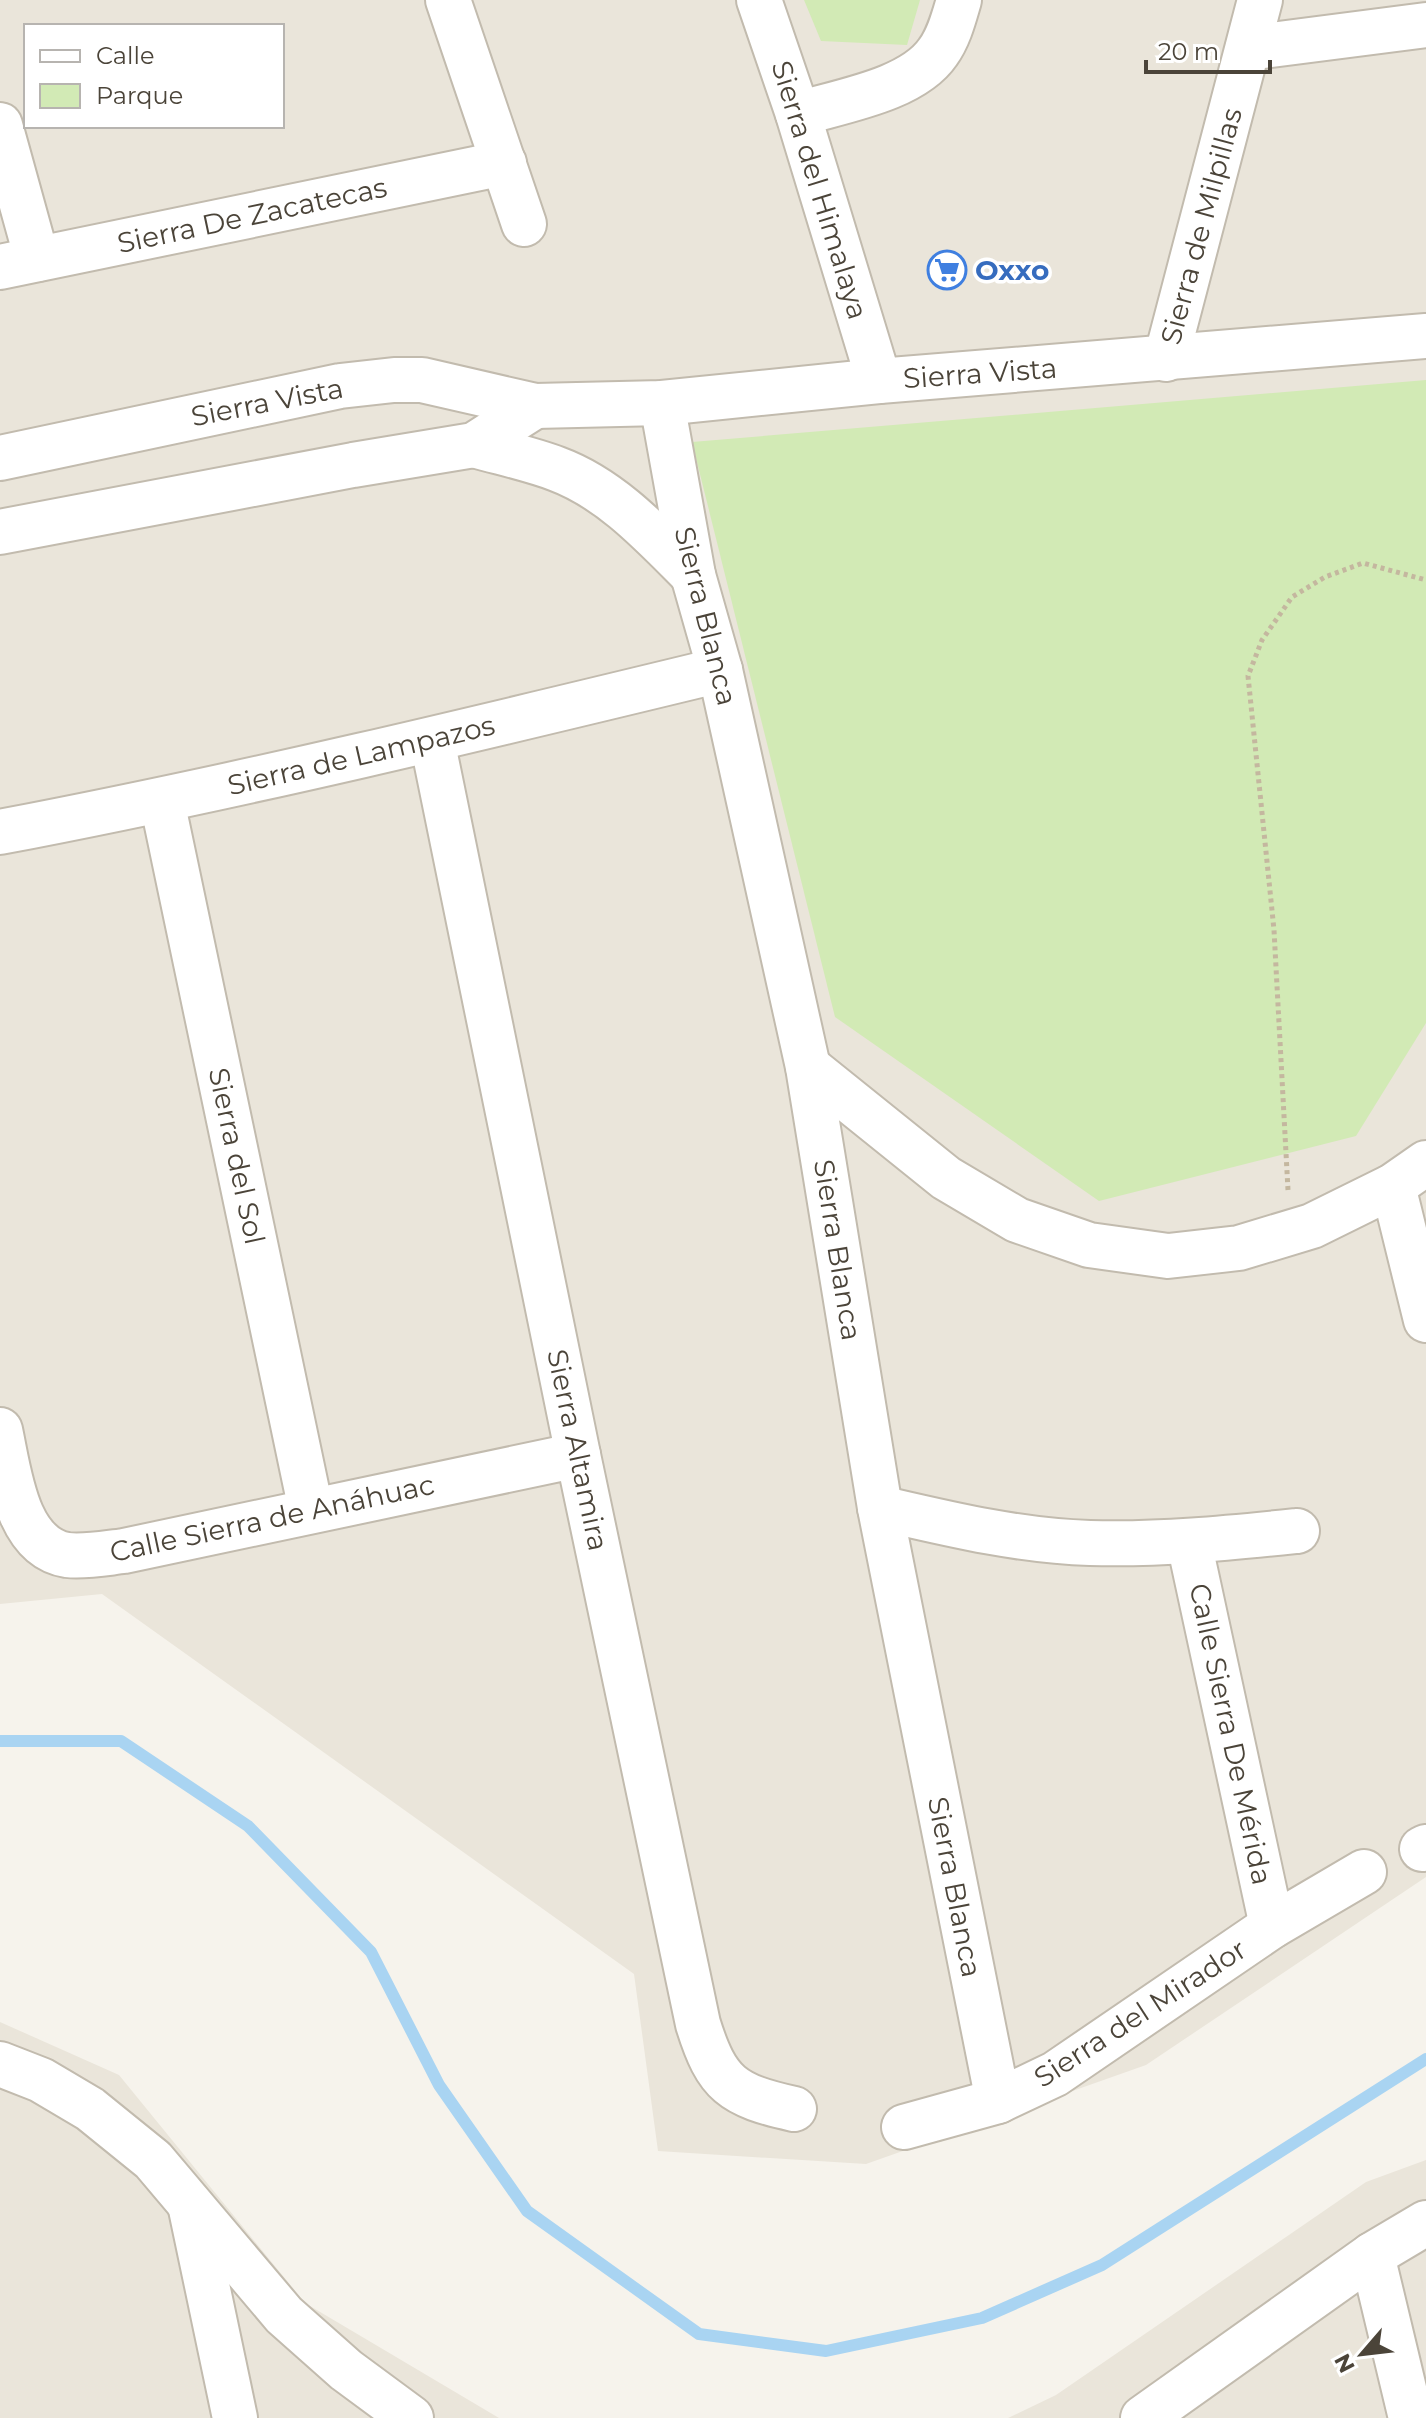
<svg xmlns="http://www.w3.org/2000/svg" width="1426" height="2418" viewBox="0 0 1426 2418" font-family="Montserrat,sans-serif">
<rect width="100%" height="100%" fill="#f6f3ec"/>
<g fill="#eae5da" fill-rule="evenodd">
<path d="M0 0H1426V1877L1146 2065 866 2164 658 2151 634 1974 102 1594 0 1604ZM26 26H282V126H26Z"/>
<path d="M0 2022 119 2075 305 2303 499 2418H0Z"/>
<path d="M1426 2160V2418H1008L1056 2395 1366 2182Z"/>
</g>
<g fill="#d2eab5">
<path d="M804 0H920L907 45 821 41Z"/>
<path d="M1426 380V1023L1356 1136 1099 1201 835 1017 692 442Z"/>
</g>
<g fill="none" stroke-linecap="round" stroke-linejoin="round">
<path stroke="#a9d4f2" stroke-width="12" d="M0 1741H121L248 1826 371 1952 439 2085 527 2211 699 2334 826 2351 982 2318 1102 2265 1426 2059"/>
<g stroke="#c2bbae" stroke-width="48">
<g id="minor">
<path d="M448 0 524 224"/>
<path d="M759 0 798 114 879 381"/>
<path d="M1248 48 1426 25"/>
<path d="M798 114C841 101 912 90 938 52 949 37 954 17 959 0"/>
<path d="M0 125 37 259"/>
<path d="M0 267 504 163"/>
<path d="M1166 359 1260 0"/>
<path d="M662 403 693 575 720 670 808 1067 880 1508 998 2101"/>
<path d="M474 445C502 453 531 459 557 469 611 489 653 535 693 575"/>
<path d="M0 458 340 386 394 380H422L535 406 662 403 879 381 1426 336"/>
<path d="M0 532 353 465 474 445 535 406"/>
<path d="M432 740 578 1455 698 2024C717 2085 732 2095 794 2109"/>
<path d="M162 801 311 1510"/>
<path d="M0 832C242 786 481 728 720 670"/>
<path d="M808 1067 946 1178 1017 1220 1089 1245 1168 1256 1239 1248 1312 1226 1393 1186 1426 1163"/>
<path d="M1393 1186 1426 1320"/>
<path d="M0 1430C9 1471 16 1547 67 1555 86 1557 106 1553 124 1551L578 1455"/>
<path d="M880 1508C949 1524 1019 1541 1090 1543 1160 1545 1228 1538 1297 1531"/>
<path d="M1189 1542 1272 1926"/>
<path d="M1422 1849 1426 1847"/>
<path d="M0 2064 41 2080 90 2109 153 2160 284 2315 346 2370 411 2418"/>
<path d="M904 2127 998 2101 1055 2074 1272 1926 1364 1872"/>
<path d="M191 2209 235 2418"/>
<path d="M1372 2255 1411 2418"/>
<path d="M1143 2418 1372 2255 1426 2223"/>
</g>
</g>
<path stroke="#c4b79f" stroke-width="5" stroke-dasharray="4 4" stroke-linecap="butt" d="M1288 1190 1274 930 1248 676 1262 640 1292 597 1325 577 1363 563 1426 580"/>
<use href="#minor" stroke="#fff" stroke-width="44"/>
</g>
<defs>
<g id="supermarket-ring" transform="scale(2)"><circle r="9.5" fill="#fff" stroke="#3f7fe0" stroke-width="1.5"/><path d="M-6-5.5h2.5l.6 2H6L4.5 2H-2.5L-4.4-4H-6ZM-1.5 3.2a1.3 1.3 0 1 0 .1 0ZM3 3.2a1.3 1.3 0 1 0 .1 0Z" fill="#3f7fe0"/></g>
</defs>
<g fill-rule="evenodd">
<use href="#supermarket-ring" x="947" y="270"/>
</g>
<g text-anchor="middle" stroke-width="7" stroke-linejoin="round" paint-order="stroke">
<g font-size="28" fill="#4b4439" stroke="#fff">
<text transform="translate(820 190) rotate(73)" y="10">Sierra del Himalaya</text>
<text transform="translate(252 215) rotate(-12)" y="10">Sierra De Zacatecas</text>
<text transform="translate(1201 226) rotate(-75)" y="10">Sierra de Milpillas</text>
<text transform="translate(980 373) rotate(-4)" y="10">Sierra Vista</text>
<text transform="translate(267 402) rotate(-11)" y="10">Sierra Vista</text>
<text transform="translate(706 616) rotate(76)" y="10">Sierra Blanca</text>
<text transform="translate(361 755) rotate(-13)" y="10">Sierra de Lampazos</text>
<text transform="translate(237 1156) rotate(78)" y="10">Sierra del Sol</text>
<text transform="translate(838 1250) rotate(81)" y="10">Sierra Blanca</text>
<text transform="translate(578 1450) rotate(78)" y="10">Sierra Altamira</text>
<text transform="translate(272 1518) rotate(-12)" y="10">Calle Sierra de Anáhuac</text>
<text transform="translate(1231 1734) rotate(78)" y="10">Calle Sierra De Mérida</text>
<text transform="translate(955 1887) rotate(79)" y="10">Sierra Blanca</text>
<text transform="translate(1140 2013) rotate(-33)" y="10">Sierra del Mirador</text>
</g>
<g font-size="28" font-weight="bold" fill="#366cbe" stroke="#fff" text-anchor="start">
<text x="975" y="280">Oxxo</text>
</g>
</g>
<rect x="24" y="24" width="260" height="104" fill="#ffffff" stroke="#b7b4b0" stroke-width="2"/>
<rect x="40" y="50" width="40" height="12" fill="#ffffff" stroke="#b7b4b0" stroke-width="2"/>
<text x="96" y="64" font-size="24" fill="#4b4439">Calle</text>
<rect x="40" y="84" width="40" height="24" fill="#d2eab5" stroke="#b7b4b0" stroke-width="2"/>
<text x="96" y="104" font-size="24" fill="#4b4439">Parque</text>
<g transform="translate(1362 2354) rotate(242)" stroke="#ffffff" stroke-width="6" paint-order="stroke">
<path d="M0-6L14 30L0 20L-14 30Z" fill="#4b4439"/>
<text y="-12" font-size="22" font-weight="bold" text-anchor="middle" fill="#4b4439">N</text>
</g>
<path d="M1146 60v12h124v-12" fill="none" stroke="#4b4439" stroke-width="4"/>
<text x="1158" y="60" font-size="24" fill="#4b4439" stroke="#ffffff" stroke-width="6" paint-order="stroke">20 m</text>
</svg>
